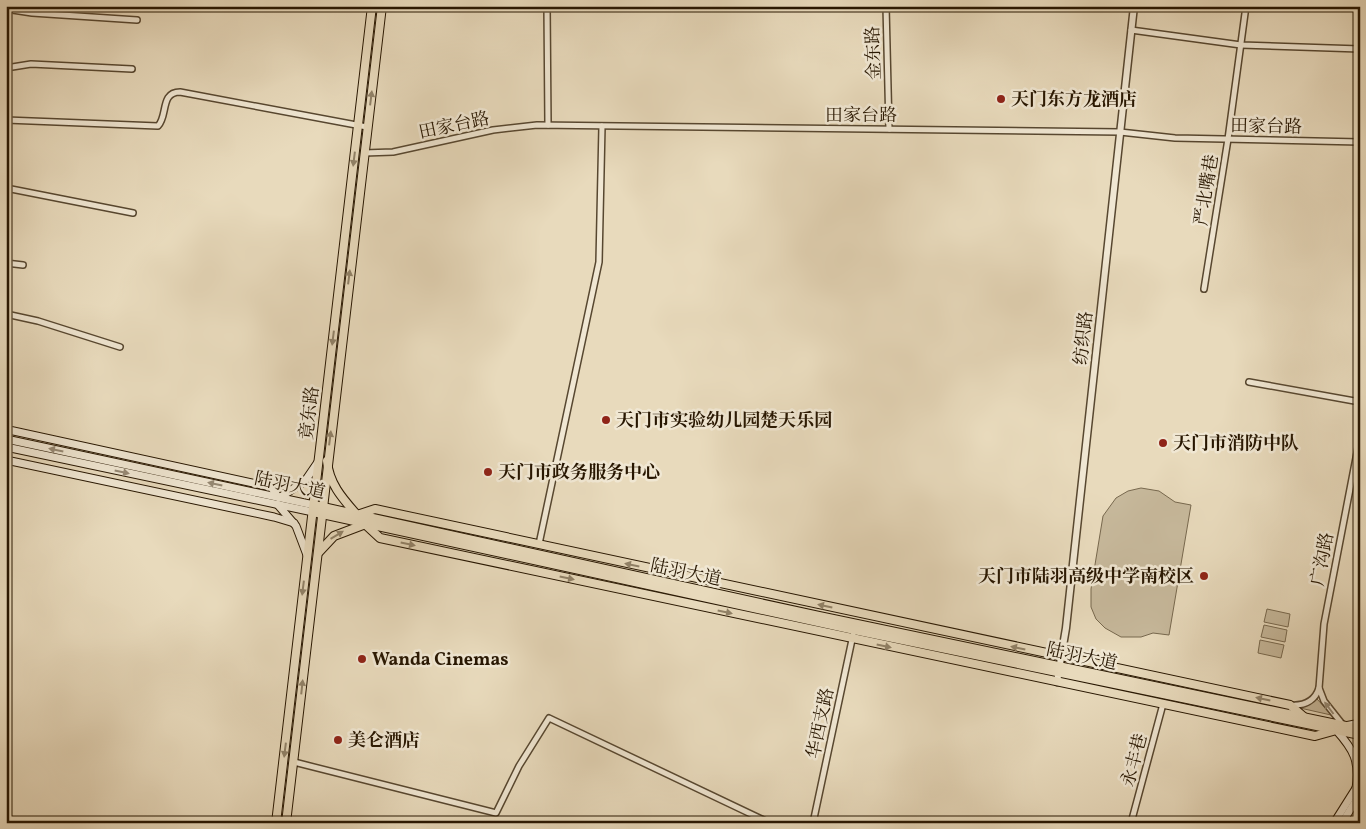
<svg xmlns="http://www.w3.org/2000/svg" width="1366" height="829" viewBox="0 0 1366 829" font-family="Vollkorn,'Noto Serif SC',serif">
<rect width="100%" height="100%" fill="#e8dabc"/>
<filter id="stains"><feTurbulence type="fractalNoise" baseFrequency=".004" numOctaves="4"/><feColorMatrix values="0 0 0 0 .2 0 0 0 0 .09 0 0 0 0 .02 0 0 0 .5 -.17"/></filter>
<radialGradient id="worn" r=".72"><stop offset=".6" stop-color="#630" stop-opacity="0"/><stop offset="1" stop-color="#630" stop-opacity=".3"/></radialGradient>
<g fill="#c7b99c" stroke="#77684e">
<path d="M1141 488 1159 491 1175 502 1191 505 1169 635 1153 633 1141 637H1121L1105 628 1096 619 1091 607V589L1103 516 1116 498 1128 491Z"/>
<path d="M1267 609 1290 614 1288 627 1264 622Z"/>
<path d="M1264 625 1287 630 1285 642 1261 637Z"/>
<path d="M1260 640 1284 645 1281 658 1258 653Z"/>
<path d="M1317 699 1331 714V715L1300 708Z"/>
</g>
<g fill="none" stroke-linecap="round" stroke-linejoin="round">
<g stroke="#574730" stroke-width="8">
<g id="minor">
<path d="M547 6 548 125"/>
<path d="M886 6 889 129"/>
<path d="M6 9 32 13 137 20"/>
<path d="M1131 30 1241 45 1360 49"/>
<path d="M6 68 31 64 132 69"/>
<path d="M6 120 158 126C168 116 160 92 180 92L367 127"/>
<path d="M364 153 393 152 493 130 537 125 1120 132 1175 138 1360 142"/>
<path d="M6 188 133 213"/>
<path d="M6 263 23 265"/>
<path d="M1204 289 1228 139 1246 6"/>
<path d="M6 314 38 321 120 347"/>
<path d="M1249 382 1360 402"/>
<path d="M539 544 599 262 602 126"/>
<path d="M1319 688 1324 701 1343 725"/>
<path d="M1290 705C1304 706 1315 701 1319 688L1324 624 1360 437"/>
<path d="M294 762 496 813 519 766 549 718 770 823"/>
<path d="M813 823 853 635"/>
<path d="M1131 823 1163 704"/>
</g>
</g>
<g stroke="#574730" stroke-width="9">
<path id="tertiary" d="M1057 682 1066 628 1134 6"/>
</g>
<g stroke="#271601" stroke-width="9">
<g id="secondary">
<path d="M6 432 9 430 271 487 279 498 305 481 318 462"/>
<path d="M6 439 314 505"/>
<path d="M6 447 313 512"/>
<path d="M6 460 274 517 294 523"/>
<path d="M278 505 296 526 307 555"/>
<path d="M1345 726 1360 723"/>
<path d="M1336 730C1354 750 1360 761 1356 789"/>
<path d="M1334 823 1358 785"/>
<path d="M1342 823 1360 794"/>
</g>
</g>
<g stroke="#271601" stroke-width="10">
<g id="primary">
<path d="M327 461C329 484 343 499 357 515L375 509 1290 705 1304 717"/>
<path d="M314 505 819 616 1360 729"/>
<path d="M313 512 859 631 1360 735"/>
<path d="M366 525 380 538 1315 736 1333 731"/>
<path d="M319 552 334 536 363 525"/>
<path d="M276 823 372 6"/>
<path d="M286 823 382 6"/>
</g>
</g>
<use href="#minor" stroke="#f0e7d3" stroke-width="5"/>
<use href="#tertiary" stroke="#f0e7d3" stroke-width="6"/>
<use href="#secondary" stroke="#f0e7d3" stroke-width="7"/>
<use href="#primary" stroke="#e8dabc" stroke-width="8"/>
</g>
<defs><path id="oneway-solid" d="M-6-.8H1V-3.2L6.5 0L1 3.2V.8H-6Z" transform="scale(1.25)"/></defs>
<g fill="#918268">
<use href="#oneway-solid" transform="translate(371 98) rotate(-83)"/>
<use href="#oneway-solid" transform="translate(354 159) rotate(97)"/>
<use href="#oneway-solid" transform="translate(349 277) rotate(-83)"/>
<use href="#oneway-solid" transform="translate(333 338) rotate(97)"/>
<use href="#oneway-solid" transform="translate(330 438) rotate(-83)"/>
<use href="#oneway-solid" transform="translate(337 535) rotate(-31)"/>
<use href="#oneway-solid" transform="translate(408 544) rotate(12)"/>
<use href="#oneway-solid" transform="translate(632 565) rotate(-168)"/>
<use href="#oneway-solid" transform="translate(567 578) rotate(12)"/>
<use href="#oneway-solid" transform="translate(303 588) rotate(97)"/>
<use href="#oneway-solid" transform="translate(825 606) rotate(-168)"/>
<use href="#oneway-solid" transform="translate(725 612) rotate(12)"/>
<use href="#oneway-solid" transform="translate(884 646) rotate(12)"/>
<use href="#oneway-solid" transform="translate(1018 648) rotate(-168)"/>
<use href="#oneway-solid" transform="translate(302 687) rotate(-84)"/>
<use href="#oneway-solid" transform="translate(1263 699) rotate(-168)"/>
<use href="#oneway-solid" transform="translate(285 750) rotate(97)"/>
</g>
<g fill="#968974">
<use href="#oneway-solid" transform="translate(56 450) rotate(-168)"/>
<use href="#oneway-solid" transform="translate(122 472) rotate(12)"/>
<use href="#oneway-solid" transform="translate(215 484) rotate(-168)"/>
<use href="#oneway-solid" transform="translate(1329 708) rotate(-127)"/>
</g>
<g fill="#8f2418" stroke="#f0e7d3" stroke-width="2">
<circle cx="1001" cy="99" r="5"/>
<circle cx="606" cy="420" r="5"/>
<circle cx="1163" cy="443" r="5"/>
<circle cx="488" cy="472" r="5"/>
<circle cx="1204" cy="576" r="5"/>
<circle cx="362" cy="659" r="5"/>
<circle cx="338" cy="740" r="5"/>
</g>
<g text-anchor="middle" stroke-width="5" stroke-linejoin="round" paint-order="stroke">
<g font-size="18" fill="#271601" stroke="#f0e7d3">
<text transform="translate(873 53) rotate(-92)" y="6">金东路</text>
<text x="861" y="121">田家台路</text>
<text transform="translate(454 125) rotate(-12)" y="6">田家台路</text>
<text transform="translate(1266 126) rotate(1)" y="6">田家台路</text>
<text transform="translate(1206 190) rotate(-81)" y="6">严北嘴巷</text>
<text transform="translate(1083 338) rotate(-84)" y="6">纺织路</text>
<text transform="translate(309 413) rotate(-83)" y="6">竟东路</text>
<text transform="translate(290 485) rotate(12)" y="6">陆羽大道</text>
<text transform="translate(1322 559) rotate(-79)" y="6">广沟路</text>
<text transform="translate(686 572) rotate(12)" y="6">陆羽大道</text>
<text transform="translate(1082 656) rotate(12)" y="6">陆羽大道</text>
<text transform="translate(820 723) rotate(-78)" y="6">华西支路</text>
<text transform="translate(1134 760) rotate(-75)" y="6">永丰巷</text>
</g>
<g font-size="18" font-weight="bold" fill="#271601" stroke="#f0e7d3" text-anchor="start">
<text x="1011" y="105">天门东方龙酒店</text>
<text x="616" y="426">天门市实验幼儿园楚天乐园</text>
<text x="1173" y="449">天门市消防中队</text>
<text x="498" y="478">天门市政务服务中心</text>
<text x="1194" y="582" text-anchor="end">天门市陆羽高级中学南校区</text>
<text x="372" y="665">Wanda Cinemas</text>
<text x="348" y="746">美仑酒店</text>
</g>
</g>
<rect width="1366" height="829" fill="none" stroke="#e8dabc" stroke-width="25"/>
<rect x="8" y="8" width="1351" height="814" fill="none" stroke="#271601" stroke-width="2.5"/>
<rect x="12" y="12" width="1341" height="804" fill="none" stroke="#271601"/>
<rect width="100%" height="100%" filter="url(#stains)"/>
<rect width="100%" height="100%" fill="url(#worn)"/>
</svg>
